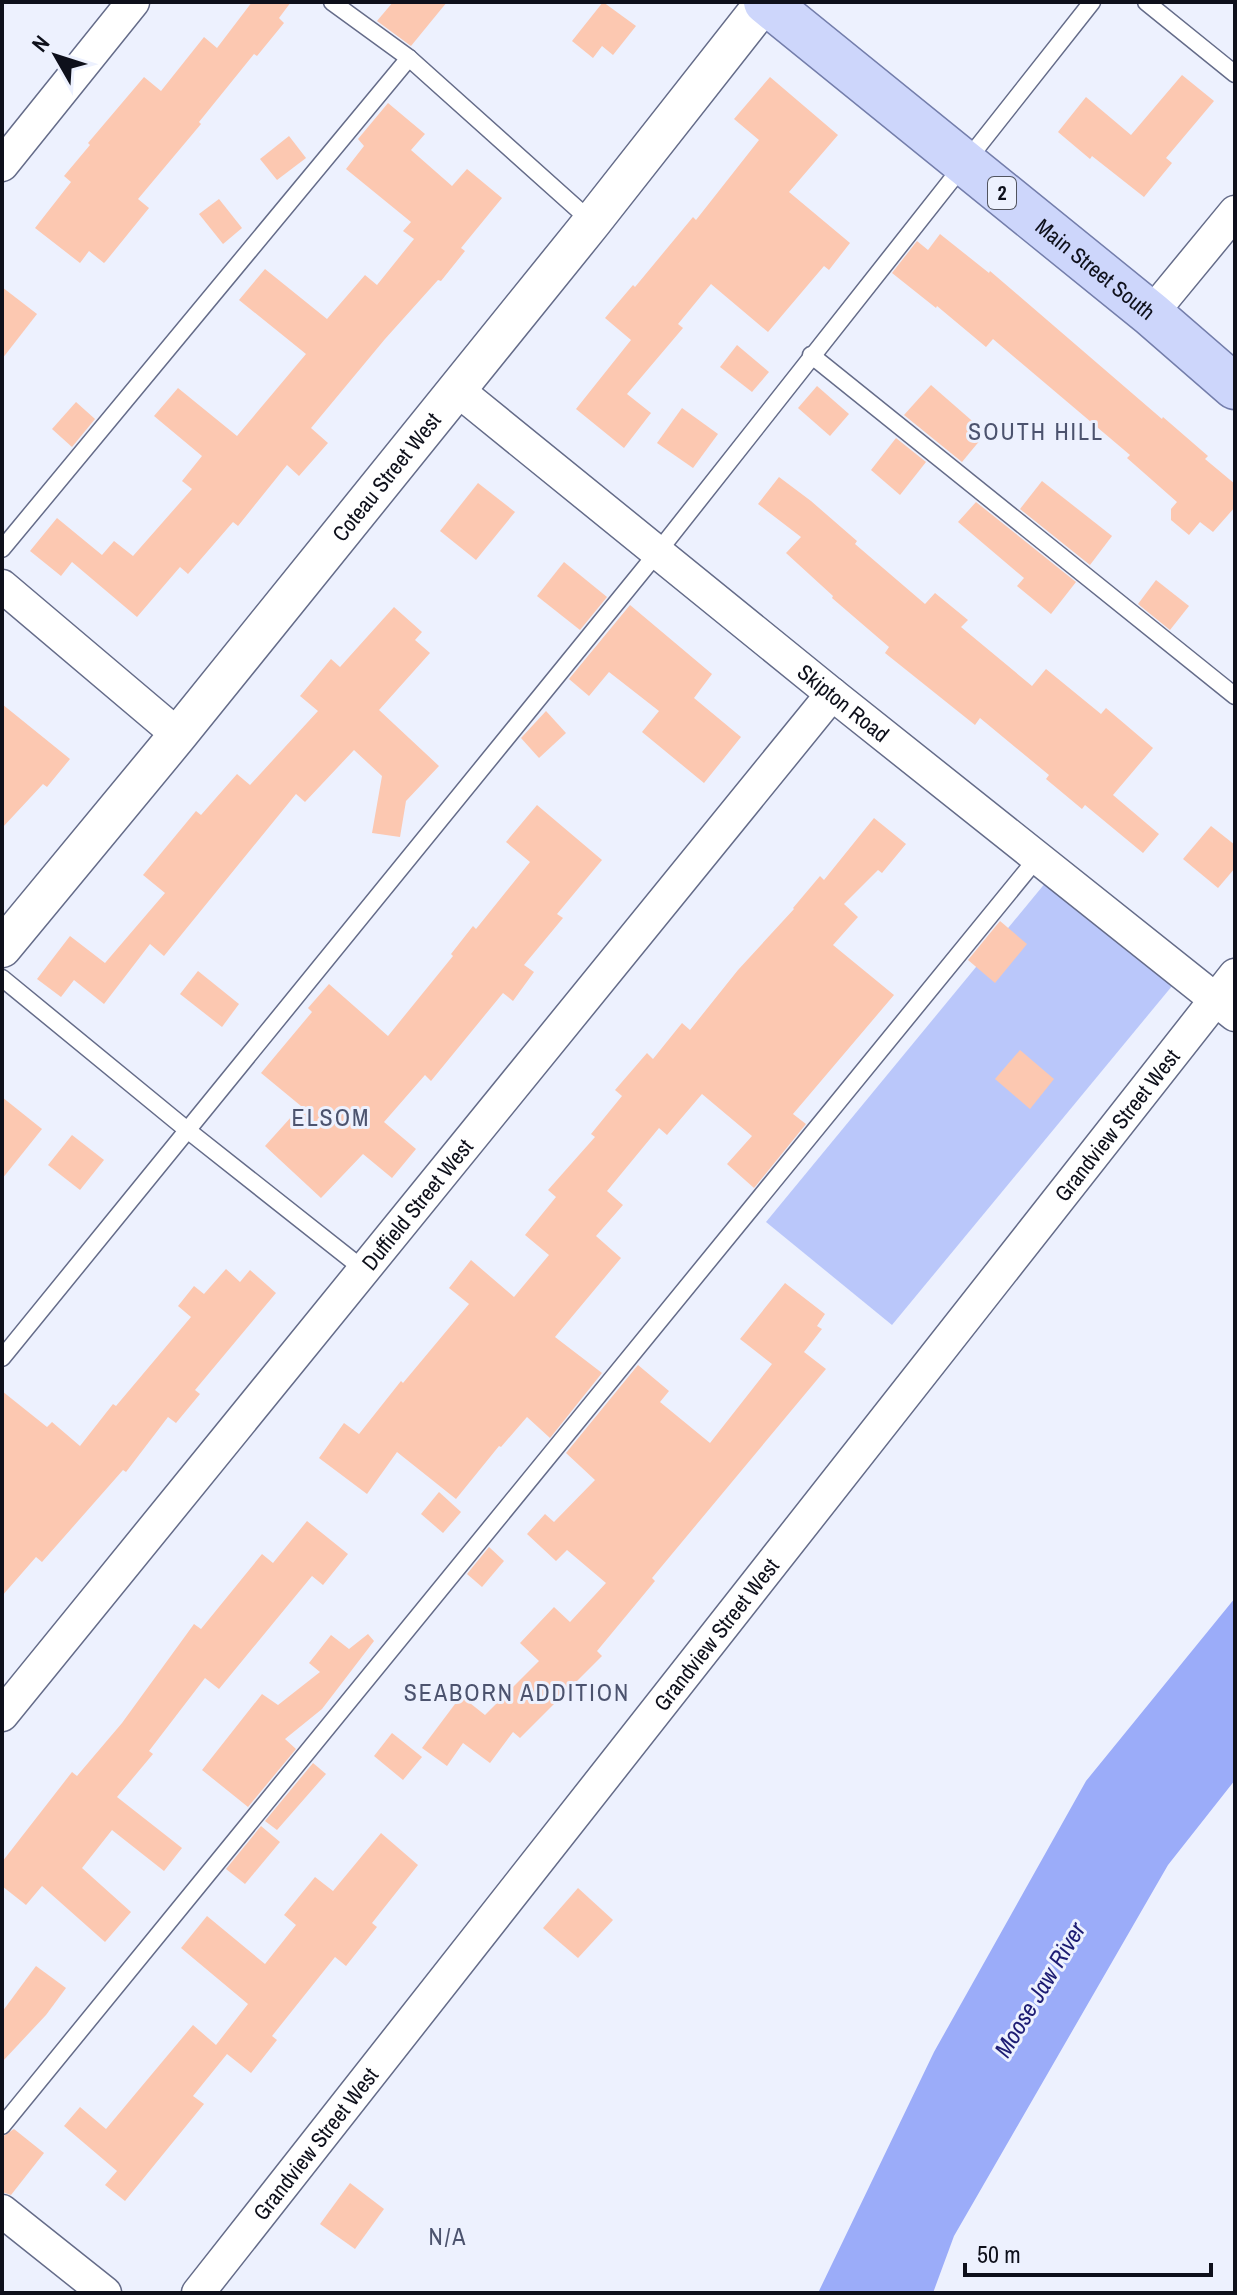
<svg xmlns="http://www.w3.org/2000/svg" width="1237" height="2295" viewBox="0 0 1237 2295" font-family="'Archivo Narrow',sans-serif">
<rect width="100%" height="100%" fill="#edf1fe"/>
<path fill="#bac7fa" d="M1051 876 1177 980 892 1325 766 1222Z"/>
<path fill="#9bacf9" d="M1235 1598V1780L1168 1865 954 2236 933 2293H818L934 2052 1086 1781Z"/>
<g fill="#fcc8b1">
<path d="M252 2H291L279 18 284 23 257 56 254 54 199 122 201 124 138 199 149 208 106 261 104 263 89 251 80 263 35 228 71 182 64 176 90 145 88 143 144 77 161 91 204 37 217 48Z"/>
<path d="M393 2H447L411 46 377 21Z"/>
<path d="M603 2 636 26 613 55 602 46 593 58 572 41Z"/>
<path d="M1182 75 1214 101 1166 158 1172 163 1144 197 1092 156 1090 159 1058 132 1086 97 1131 135Z"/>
<path d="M770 77 838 135 789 192 850 243 829 270 824 266 768 332 711 284 678 324 683 328 627 394 651 413 624 448 576 409 631 340 605 318 633 285 635 287 693 217 696 220 759 140 734 119Z"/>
<path d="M388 103 425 134 411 150 452 186 467 169 502 198 461 248 465 251 441 281 438 280 385 339 311 428 328 443 299 476 287 465 238 526 233 522 188 574 180 567 137 617 72 562 61 576 30 551 57 518 102 555 114 541 133 556 192 489 182 481 202 456 154 416 178 388 237 436 306 354 239 300 265 269 327 319 365 275 377 285 414 239 403 231 411 222 346 169 364 146 358 139Z"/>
<path d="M289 136 306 158 277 180 260 159Z"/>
<path d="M219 199 242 228 223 244 199 214Z"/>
<path d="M940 234 989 273 990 271 1162 419 1163 417 1208 456 1205 459 1235 484V507L1213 532 1200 522 1189 535 1171 520V509L1177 502 1127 458 1130 455 993 339 986 347 937 306 936 308 892 273 917 241 928 250Z"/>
<path d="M2 287 37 314 2 359Z"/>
<path d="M737 345 769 372 752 392 720 367Z"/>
<path d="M931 385 986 433 962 462 904 415Z"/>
<path d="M817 386 849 414 830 436 798 408Z"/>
<path d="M76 402 95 419 72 447 52 429Z"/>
<path d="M682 408 718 434 693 468 657 443Z"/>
<path d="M896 438 926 462 900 495 871 470Z"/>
<path d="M779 477 811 501 857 541 855 544 925 604 935 593 968 620 961 627 1032 686 1046 669 1101 714 1106 708 1153 748 1113 795 1159 834 1143 853 1085 805 1082 809 1046 779 1049 775 980 718 975 725 885 653 889 647 832 598 833 596 786 553 801 537 758 504Z"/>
<path d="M1042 481 1112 536 1090 565 1020 509Z"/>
<path d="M478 483 515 512 476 560 440 531Z"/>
<path d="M976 502 1076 582 1051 614 1017 586 1024 578 958 522Z"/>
<path d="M564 562 607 597 580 630 537 596Z"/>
<path d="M1156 580 1189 606 1170 630 1138 604Z"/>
<path d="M630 605 712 674 694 698 741 737 704 783 642 732 659 711 609 672 589 696 569 679Z"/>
<path d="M394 607 422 632 415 640 430 653 379 710 439 766 406 801 400 837 372 833 382 776 354 750 305 802 296 794 164 956 150 944 104 1004 74 980 61 997 37 979 70 936 105 963 165 893 143 875 196 811 201 815 237 774 250 785 318 711 300 696 331 659 340 667Z"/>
<path d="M2 704 70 759 47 787 43 784 2 828Z"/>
<path d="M546 711 566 733 539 758 521 738Z"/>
<path d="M537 805 602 860 557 914 563 918 524 965 534 972 513 1001 503 993 431 1081 425 1075 384 1122 416 1149 392 1178 363 1154 321 1198 265 1146 301 1106 261 1073 312 1012 308 1008 329 984 388 1036 453 956 451 954 473 926 476 929 530 862 506 842Z"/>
<path d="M874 818 906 844 882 873 878 870 844 904 858 917 833 945 894 995 793 1114 806 1124 754 1188 727 1164 752 1136 702 1094 667 1135 659 1128 607 1191 623 1205 596 1236 621 1258 555 1337 602 1373 550 1438 527 1417 501 1447 499 1446 456 1499 397 1452 367 1494 319 1458 344 1423 359 1434 401 1381 403 1383 469 1304 449 1288 471 1260 514 1297 549 1255 525 1235 556 1197 548 1190 595 1137 591 1134 622 1096 615 1090 647 1053 653 1059 682 1023 690 1030 738 970 794 909 793 908 820 876 824 880Z"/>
<path d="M1211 826 1235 845V868L1218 888 1183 859Z"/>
<path d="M1000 921 1027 944 995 983 968 960Z"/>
<path d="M198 971 239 1004 222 1027 180 994Z"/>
<path d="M1020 1050 1054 1079 1030 1109 995 1079Z"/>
<path d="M2 1097 42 1129 2 1179Z"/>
<path d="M72 1135 104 1160 80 1190 48 1165Z"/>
<path d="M226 1269 240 1282 250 1270 276 1293 195 1390 200 1394 176 1423 168 1417 126 1472 123 1470 42 1562 36 1557 2 1596V1391L47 1427 52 1422 80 1446 113 1404 116 1406 191 1317 178 1306 194 1286 204 1294Z"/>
<path d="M785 1283 825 1314 817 1326 822 1329 804 1352 826 1369 652 1578 655 1581 597 1651 602 1656 520 1738 513 1732 490 1763 463 1743 447 1766 422 1748 461 1696 485 1715 539 1661 520 1643 554 1607 570 1622 606 1583 567 1550 556 1561 527 1534 545 1514 554 1522 595 1480 566 1453 638 1365 669 1391 660 1402 710 1443 772 1364 740 1339Z"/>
<path d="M439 1492 461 1512 443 1533 421 1514Z"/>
<path d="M307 1521 348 1554 323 1585 312 1576 219 1689 205 1678 149 1751 153 1754 117 1797 182 1848 164 1871 112 1830 82 1868 131 1912 105 1942 42 1886 26 1905 2 1886V1862L72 1772 77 1776 122 1723 194 1624 201 1629 262 1554 273 1563Z"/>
<path d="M489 1547 504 1561 482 1587 467 1574Z"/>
<path d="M368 1634 374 1641 322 1709 285 1739 296 1749 248 1807 202 1770 262 1694 278 1705 320 1672 309 1663 331 1635 349 1649Z"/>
<path d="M392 1733 422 1757 403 1780 374 1756Z"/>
<path d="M313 1763 326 1774 277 1830 265 1821Z"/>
<path d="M261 1826 280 1842 245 1884 226 1869Z"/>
<path d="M381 1833 418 1865 372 1923 377 1927 346 1966 335 1957 272 2036 277 2040 251 2073 227 2054 193 2096 204 2104 125 2201 105 2185 117 2171 64 2126 80 2107 106 2129 193 2025 216 2045 248 2004 181 1948 207 1916 265 1964 296 1925 284 1915 315 1877 333 1891Z"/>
<path d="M578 1888 613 1920 578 1958 543 1928Z"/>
<path d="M36 1966 66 1988 46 2015 2 2062V2012Z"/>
<path d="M14 2129 44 2153 11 2195 2 2192V2137Z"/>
<path d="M350 2183 384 2209 355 2249 320 2224Z"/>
</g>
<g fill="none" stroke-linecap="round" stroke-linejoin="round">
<g stroke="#656c89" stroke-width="19">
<g id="service">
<path d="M332 2 409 58 592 222"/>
<path d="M1146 2 1235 74"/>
<path d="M811 355 1235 696"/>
<path d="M2 549 409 58"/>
<path d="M2 978 186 1129 363 1269"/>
<path d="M2 1358 657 553 1092 2"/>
<path d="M2 2126 1038 857"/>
</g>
</g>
<g stroke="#656c89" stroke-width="35">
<g id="minor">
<path d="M2 165 133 2"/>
<path d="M1151 314 1235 212"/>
<path id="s1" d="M455 388 832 694 1235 1015"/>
<path d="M2 586 178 735"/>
<path id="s2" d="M2 1715 832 694"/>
<path d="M2 2211 105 2293"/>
<path id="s3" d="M198 2293 1235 975"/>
</g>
</g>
<g stroke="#656c89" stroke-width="41">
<g id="tertiary">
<path id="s4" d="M2 948 178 735 592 222 765 2"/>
</g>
</g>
<g stroke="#747eab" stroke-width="47">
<g id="primary">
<path id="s5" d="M766 2 1151 314 1235 387"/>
</g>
</g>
<use href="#service" stroke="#fff" stroke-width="16"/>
<use href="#minor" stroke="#fff" stroke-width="32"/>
<use href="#tertiary" stroke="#fff" stroke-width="38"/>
<use href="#primary" stroke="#cdd6fb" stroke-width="44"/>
</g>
<g text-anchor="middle" stroke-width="6" stroke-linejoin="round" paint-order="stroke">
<rect fill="#edf1fe" stroke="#51545f" stroke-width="2" x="988" y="177" width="28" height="32" rx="6"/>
<g font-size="20" font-weight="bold" fill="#0e101b">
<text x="1002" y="200">2</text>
</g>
<g font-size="22" fill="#0e101b" stroke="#edf1fe">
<text dy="8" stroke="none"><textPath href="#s5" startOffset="424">Main Street South</textPath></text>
<text dy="8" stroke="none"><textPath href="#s4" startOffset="608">Coteau Street West</textPath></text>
<text dy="8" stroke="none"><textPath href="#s1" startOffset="500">Skipton Road</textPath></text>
<text dy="8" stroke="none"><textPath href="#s3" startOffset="1486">Grandview Street West</textPath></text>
<text dy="8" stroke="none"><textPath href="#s2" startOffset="658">Duffield Street West</textPath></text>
<text dy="8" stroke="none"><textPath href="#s3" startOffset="838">Grandview Street West</textPath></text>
<text dy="8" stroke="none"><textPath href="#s3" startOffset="190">Grandview Street West</textPath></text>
</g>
<g font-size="24" letter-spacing="2" fill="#4c536e" stroke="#edf1fe">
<text x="1036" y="440">SOUTH HILL</text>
<text x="331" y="1126">ELSOM</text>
<text x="517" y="1701">SEABORN ADDITION</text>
<text x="448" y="2245">N/A</text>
</g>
<g font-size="24" font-style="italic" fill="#1d1c73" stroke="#edf1fe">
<text transform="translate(1040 1990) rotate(-59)" y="8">Moose Jaw River</text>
</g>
</g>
<rect width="1237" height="2295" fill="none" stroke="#0e101b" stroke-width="8"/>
<g transform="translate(56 56) rotate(309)" stroke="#edf1fe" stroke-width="6" paint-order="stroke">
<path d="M0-6L14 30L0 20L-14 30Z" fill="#0e101b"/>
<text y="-12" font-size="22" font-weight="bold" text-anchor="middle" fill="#0e101b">N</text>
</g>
<path d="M965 2263v12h246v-12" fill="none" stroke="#0e101b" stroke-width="4"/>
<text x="977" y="2263" font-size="24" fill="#0e101b" stroke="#edf1fe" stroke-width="6" paint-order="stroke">50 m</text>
</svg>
